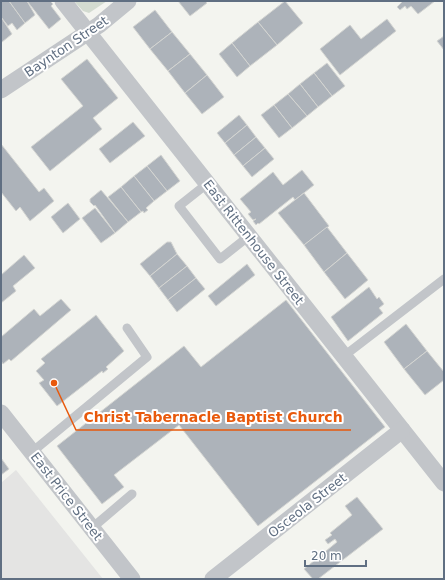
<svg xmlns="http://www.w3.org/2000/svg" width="445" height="580" viewBox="0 0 445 580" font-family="'DejaVu Sans',sans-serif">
<rect width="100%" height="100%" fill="#f3f4ef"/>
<path fill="#e4e4e3" d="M16 470 103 579H1V483Z"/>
<path fill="#d3dbd0" d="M74 1H107L89 13 83 11Z"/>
<g fill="#adb3ba" stroke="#d4d5d2">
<path d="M1 1H9L25 23 17 30 12 23 8 26 1 17Z"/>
<path d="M9 1H27L35 15 25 23Z"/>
<path d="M27 1H50L53 4 51 6 61 19 49 29Z"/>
<path d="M178 1H205L207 3 190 16Z"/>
<path d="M285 1 303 23 277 45 258 22Z"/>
<path d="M401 1H435L418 14 411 6 407 9 405 6 400 10 397 7 402 2Z"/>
<path d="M155 10 172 32 150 49 133 27Z"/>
<path d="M1 17 12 34 2 42 1 40Z"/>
<path d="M387 19 396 31 340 75 320 49 350 25 361 39Z"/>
<path d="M258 22 277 45 250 66 232 43Z"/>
<path d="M172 32 190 54 168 71 150 49Z"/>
<path d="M444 36V50L437 41Z"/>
<path d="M232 43 250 66 237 77 219 54Z"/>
<path d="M190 54 207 75 185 93 168 71Z"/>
<path d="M87 59 118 98 93 118 102 129 50 171 31 147 83 106 61 79Z"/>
<path d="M327 63 345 86 332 96 314 73Z"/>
<path d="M314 73 332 96 318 107 300 84Z"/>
<path d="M207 75 224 97 202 114 185 93Z"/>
<path d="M300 84 318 107 307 116 288 94Z"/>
<path d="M288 94 307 116 292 128 274 105Z"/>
<path d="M274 105 292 128 279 138 261 115Z"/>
<path d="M239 115 247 125 225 143 217 133Z"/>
<path d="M133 122 145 136 110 163 99 149Z"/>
<path d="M247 125 256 137 234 155 225 143Z"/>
<path d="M256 137 265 148 243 166 234 155Z"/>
<path d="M1 144 39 192 44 188 54 201 30 221 20 207 16 211 1 192Z"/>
<path d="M265 148 274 159 252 177 243 166Z"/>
<path d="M161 155 180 181 167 191 147 166Z"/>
<path d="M147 166 167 191 154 201 134 176Z"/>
<path d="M302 170 314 185 295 200 293 197 259 224 258 223 256 225 253 221 256 219 253 220 248 214 251 212 240 199 273 172 283 185Z"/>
<path d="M134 176 154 201 146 208 148 210 144 213 143 211 141 212 121 187Z"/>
<path d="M121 187 141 212 128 222 108 197Z"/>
<path d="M101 190 128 222 115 233 95 205 94 206 90 202V199Z"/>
<path d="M304 193 329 226 304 245 278 213Z"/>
<path d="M68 203 80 219 63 233 51 217Z"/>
<path d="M95 208 115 233 101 243 82 218Z"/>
<path d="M327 227 347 253 324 272 304 245Z"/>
<path d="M167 242H171L177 254 150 276 140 264Z"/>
<path d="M347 253 368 280 345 299 324 272Z"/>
<path d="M177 254 187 266 159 288 150 276Z"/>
<path d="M24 255 35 268 13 286 16 291 1 303V275Z"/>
<path d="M247 264 255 275 216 306 208 296Z"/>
<path d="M187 266 196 278 168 300 159 288Z"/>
<path d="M196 278 205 289 177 312 168 300Z"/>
<path d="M369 287 377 299 379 297 384 304 379 308 383 313 348 341 331 317Z"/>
<path d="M61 299 71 310 11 361 9 359 3 364 1 361V337L34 309 40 316Z"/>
<path d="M286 300 385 427 258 526 179 425 114 475 124 487 102 504 57 446 184 346 201 367Z"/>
<path d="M96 315 124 351 106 367 108 369 103 373 102 371 57 406 39 383 44 380 36 371 45 363 41 359Z"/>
<path d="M406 324 427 351 404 369 384 342Z"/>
<path d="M427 351 444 372V380L425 395 404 369Z"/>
<path d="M1 458 9 469 1 475Z"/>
<path d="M357 497 383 529 318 579H313L304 569 337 542 335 539 328 544 325 540 332 535 330 533 352 515 345 506Z"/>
</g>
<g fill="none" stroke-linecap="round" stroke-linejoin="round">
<g stroke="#c2c5c9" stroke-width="9">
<path d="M208 183 179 206 220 259 249 236"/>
<path d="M344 356 444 279"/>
<path d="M32 452 147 357 127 328"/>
<path d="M92 528 132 494"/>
</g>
<g stroke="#c2c5c9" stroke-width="17">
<path d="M63 1 444 483"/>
<path d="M1 90 99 25 128 1"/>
<path d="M1 413 132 579"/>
<path d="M213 579 402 430"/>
</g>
</g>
<g text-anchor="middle" stroke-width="4" stroke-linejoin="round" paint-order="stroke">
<g font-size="13" fill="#606f82" stroke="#fff">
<text transform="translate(66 46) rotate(-34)" y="5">Baynton Street</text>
<text transform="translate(254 242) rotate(52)" y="5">East Rittenhouse Street</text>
<text transform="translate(67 496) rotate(52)" y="5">East Price Street</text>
<text transform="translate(307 505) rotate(-38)" y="5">Osceola Street</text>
</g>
</g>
<path fill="none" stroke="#e8590c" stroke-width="1.5" d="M54 383L76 430H351"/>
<circle fill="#e8590c" stroke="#fff" stroke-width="1.5" cx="54" cy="383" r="4"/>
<g font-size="14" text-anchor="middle" font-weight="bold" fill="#e8590c" stroke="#fff" stroke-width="4" stroke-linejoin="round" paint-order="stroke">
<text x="213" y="422">Christ Tabernacle Baptist Church</text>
</g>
<rect width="445" height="580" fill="none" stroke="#606f82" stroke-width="4"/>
<path d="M305 560v6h61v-6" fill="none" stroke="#606f82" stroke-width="2"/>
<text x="311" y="560" font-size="12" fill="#606f82" stroke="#ffffff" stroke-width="3" paint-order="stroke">20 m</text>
</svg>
